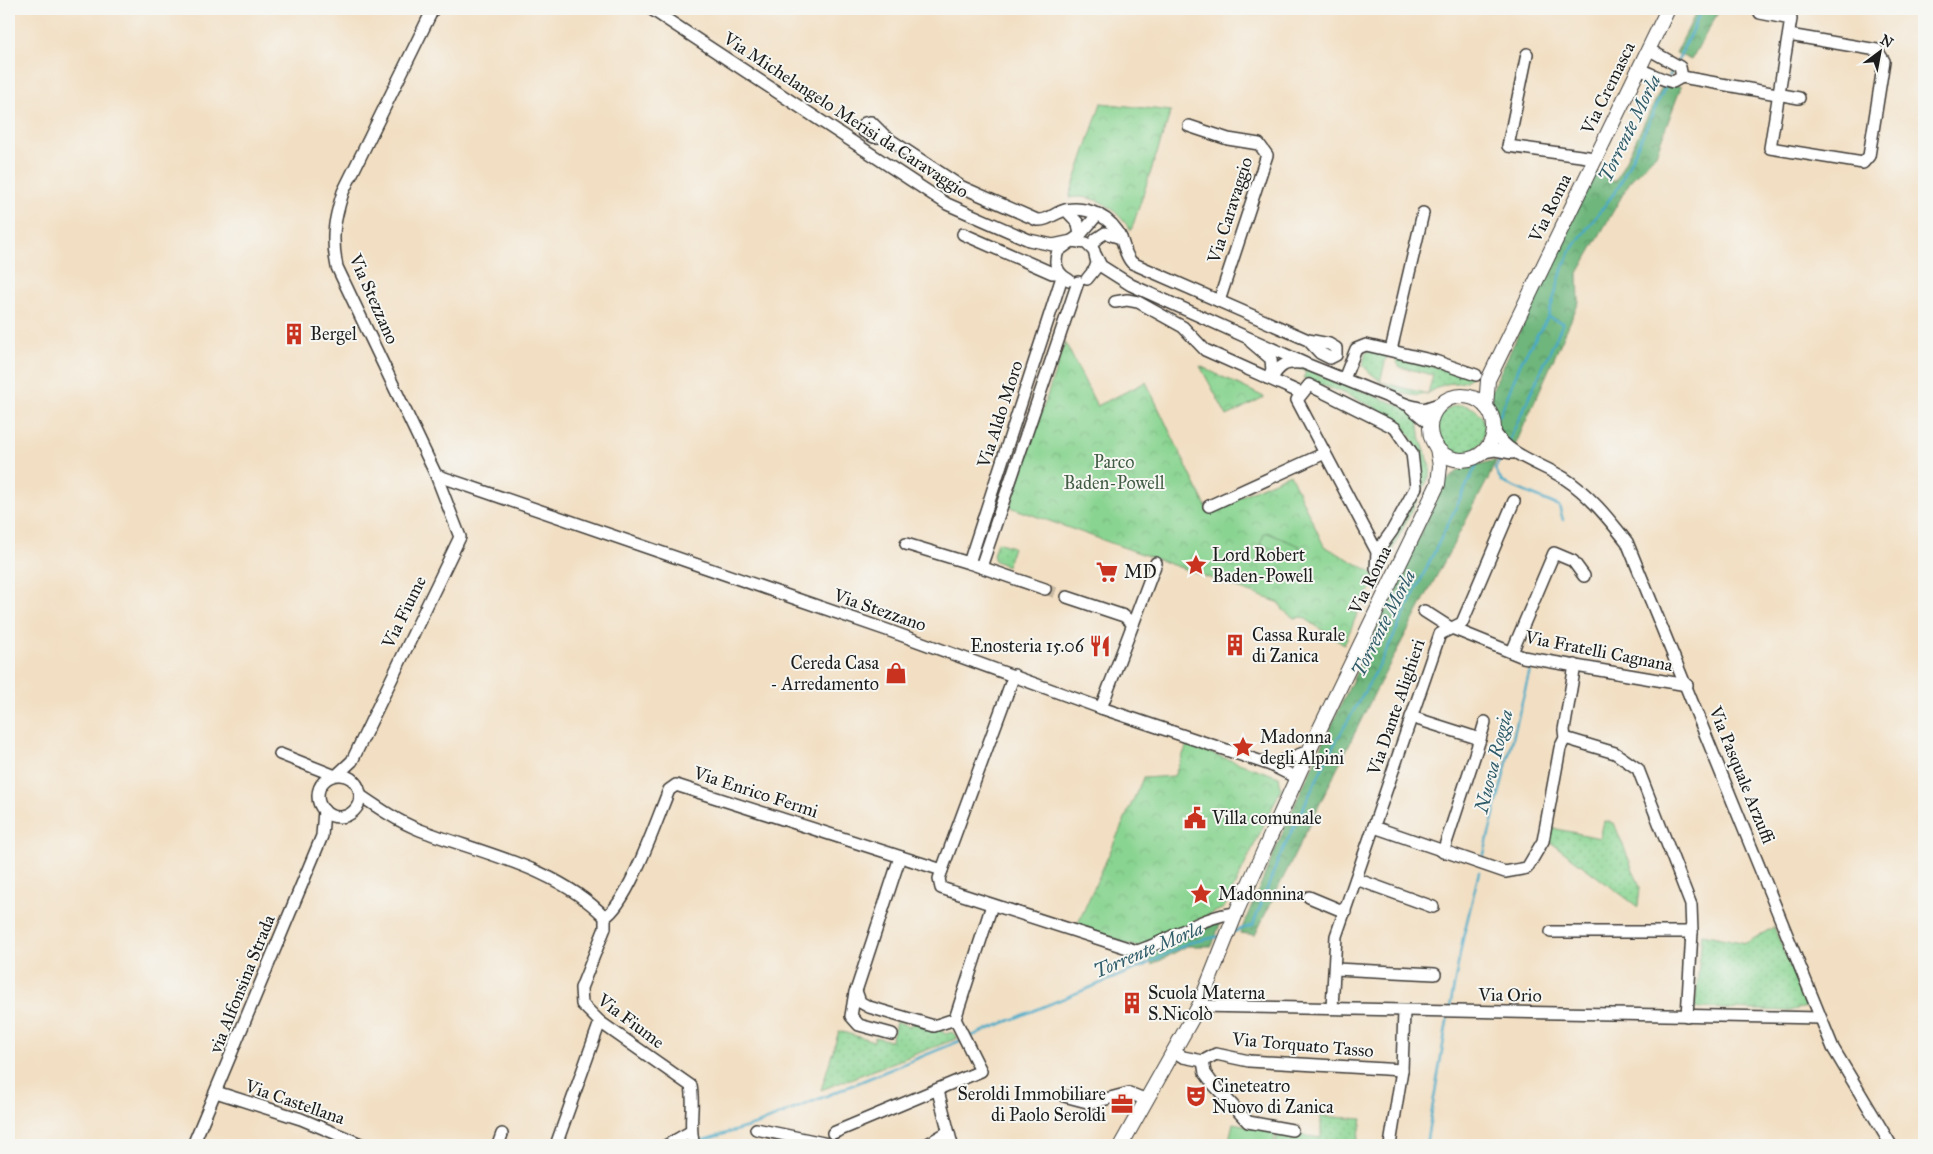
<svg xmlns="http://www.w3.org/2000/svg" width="1933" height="1154" viewBox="0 0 1933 1154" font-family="'IM FELL Great Primer',serif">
<defs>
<pattern id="grass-dots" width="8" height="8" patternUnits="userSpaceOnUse" patternTransform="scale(1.25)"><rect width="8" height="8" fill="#89d491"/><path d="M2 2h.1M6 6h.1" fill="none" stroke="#76b57c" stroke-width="1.8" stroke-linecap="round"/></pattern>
<pattern id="forest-crowns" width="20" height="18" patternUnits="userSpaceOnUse" patternTransform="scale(1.25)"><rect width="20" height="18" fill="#6eb67b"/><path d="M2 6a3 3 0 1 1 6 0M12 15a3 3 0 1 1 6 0" fill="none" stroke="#5a9364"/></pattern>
<pattern id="park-crowns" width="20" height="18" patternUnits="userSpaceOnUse" patternTransform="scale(1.25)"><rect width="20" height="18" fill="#89d491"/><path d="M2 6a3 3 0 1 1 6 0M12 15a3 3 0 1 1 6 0" fill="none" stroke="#76b57c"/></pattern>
</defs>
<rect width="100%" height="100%" fill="#f6f6f2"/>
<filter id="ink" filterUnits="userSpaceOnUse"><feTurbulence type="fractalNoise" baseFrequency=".02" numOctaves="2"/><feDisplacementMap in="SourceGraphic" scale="10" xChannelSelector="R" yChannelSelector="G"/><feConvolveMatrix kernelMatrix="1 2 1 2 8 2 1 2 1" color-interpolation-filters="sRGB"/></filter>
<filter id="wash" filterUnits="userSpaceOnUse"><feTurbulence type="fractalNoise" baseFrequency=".0096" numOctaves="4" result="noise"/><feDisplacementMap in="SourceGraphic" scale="20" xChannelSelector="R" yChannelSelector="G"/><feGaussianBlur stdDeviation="1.12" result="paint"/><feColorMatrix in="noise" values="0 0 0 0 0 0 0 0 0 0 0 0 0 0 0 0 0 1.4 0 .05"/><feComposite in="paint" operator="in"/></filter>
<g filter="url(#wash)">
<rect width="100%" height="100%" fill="#f2dfc3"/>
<g fill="url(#grass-dots)" stroke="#527856">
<path d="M1373 349 1387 355 1380 382 1428 394 1433 375 1400 367 1396 361 1398 357 1472 376C1464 385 1457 382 1446 384 1438 386 1433 392 1425 394 1403 401 1377 380 1363 366L1365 353Z"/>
<path d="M1293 366H1298L1406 408 1418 419 1421 440 1431 467 1430 475 1379 576 1375 574 1385 557 1383 554C1396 532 1413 508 1419 483 1435 419 1346 395 1303 378L1306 372Z"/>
<circle cx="1461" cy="429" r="24"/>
<path d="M997 542 1013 547 1007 566 995 561 993 555Z"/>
<path d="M1604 821 1614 823 1640 887 1638 907 1549 841 1552 828 1600 838Z"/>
<path d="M1774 927 1807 1007 1788 1011 1695 1008 1702 934 1746 943Z"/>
<path d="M896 1022 911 1026 912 1022 939 1027 945 1034 952 1032 958 1038 821 1090 839 1031 874 1041 875 1037 891 1041Z"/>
<path d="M1321 1116 1362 1119 1357 1145H1275L1278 1132 1321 1138Z"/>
</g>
<g fill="url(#forest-crowns)" stroke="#45694c">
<path d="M1698 9H1720L1691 60 1676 53Z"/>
<path d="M1665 81 1681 87 1656 154 1631 180 1578 273 1579 302 1514 448 1501 441 1492 412 1491 392 1595 171 1615 182Z"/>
<path d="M1492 461H1496L1488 479 1375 692 1255 935 1240 933 1295 804 1444 483 1459 470Z"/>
<path d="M1220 924 1212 946H1187L1152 965 1148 955C1171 943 1193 924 1220 924Z"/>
</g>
<g fill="url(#park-crowns)" stroke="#527856">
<path d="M1101 103 1171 111 1131 231C1116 209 1097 193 1069 198Z"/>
<path d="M1065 342 1097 406 1146 382 1208 511 1290 474 1324 546 1379 576 1363 600 1344 645 1303 617 1294 618 1283 610 1280 603 1010 507Z"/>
<path d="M1200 366 1264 397 1227 416Z"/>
<path d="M1187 745 1279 777 1281 789 1224 908 1137 947 1076 928 1143 778 1174 776Z"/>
</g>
<g fill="#89d491" stroke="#527856">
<path d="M1265 532 1300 546 1295 558 1260 544Z"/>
<path d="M1233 1123 1276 1131 1273 1145H1228Z"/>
</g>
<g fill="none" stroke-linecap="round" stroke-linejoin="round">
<g stroke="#48aac7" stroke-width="2.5">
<path d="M1677 62 1702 9"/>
<path d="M1669 77 1674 67"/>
<path d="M1499 417 1522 360 1548 317 1563 267 1573 247 1618 188 1666 85"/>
<path d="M1509 441 1563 323 1548 317"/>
<path d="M1502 456 1495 469 1502 482 1559 506 1563 520"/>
<path d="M1483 858 1530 670"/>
<path d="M1233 932 1253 925 1279 858 1329 754 1379 666 1478 462"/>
<path d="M1450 1007 1463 938 1479 872"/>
<path d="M967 1038 1145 965 1188 943 1221 936"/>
<path d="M697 1142 758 1124 962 1040"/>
<path d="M1426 1145 1448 1016"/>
</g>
</g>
</g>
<g filter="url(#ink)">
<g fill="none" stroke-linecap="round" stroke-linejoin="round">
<path stroke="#c7b8a2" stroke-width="11" stroke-dasharray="11 5.5" stroke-linecap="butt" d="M1045 589 1067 597"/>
<g stroke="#3c3935" stroke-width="14">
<g id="minor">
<path d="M651 9 947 204 1029 240 1053 245 1072 241 1086 243 1094 251 1097 263 1095 269 1087 279"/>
<path d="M1760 13 1791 19 1770 148 1863 163 1869 156 1884 61 1877 50 1789 35"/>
<path d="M1527 54 1508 146 1595 158"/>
<path d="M1638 69C1651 73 1661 80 1673 82L1682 77 1680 67 1648 49"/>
<path d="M1682 77 1799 98"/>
<path d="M1189 126 1228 139 1259 144 1267 155 1219 301"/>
<path d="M886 137H874L863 131 862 127 865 123 871 122 886 137 962 187 1037 220C1049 221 1055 212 1066 210 1088 206 1112 217 1121 238 1125 248 1125 255 1132 263L1308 340 1329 344 1336 348V355L1330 358 1320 353 1308 340"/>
<path d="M1066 210 1078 223 1080 235"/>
<path d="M963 234 1052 273H1059"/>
<path d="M1091 247 1096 239 1105 233 1121 238"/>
<path d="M1096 256 1101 266 1131 285 1306 364 1408 405 1424 409 1442 403"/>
<path d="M1069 280C1057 274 1053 264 1058 251L1080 235 1098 214"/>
<path d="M1115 302 1127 300 1138 302 1183 327 1205 350 1301 393"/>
<path d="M1251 342 1271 359 1272 371 1267 378"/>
<path d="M1391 350 1423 213"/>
<path d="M1272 378C1280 365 1285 362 1300 363"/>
<path d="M1344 379 1356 349 1366 345 1435 361 1476 375"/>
<path d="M1411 408 1430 424"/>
<path d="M1494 431C1509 456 1540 463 1564 478 1590 495 1608 518 1627 542L1833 1048 1891 1145"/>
<path d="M1483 452 1495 450 1512 453"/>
<path d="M436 475 887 630 1101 708 1271 765 1297 778"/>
<path d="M1209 506 1325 453"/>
<path d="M906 544 969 563 1045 589"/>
<path d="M969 563 1062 277"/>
<path d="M981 567 1078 282"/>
<path d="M1376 569 1377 552 1392 531 1416 487 1412 453 1395 428 1309 385 1297 400 1377 552"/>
<path d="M1067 597 1124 616 1133 624 1101 708"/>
<path d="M1424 611 1449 627 1523 657 1687 685"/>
<path d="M1133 624 1156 563"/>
<path d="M1512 652 1554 553 1573 561 1584 576"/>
<path d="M1014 675 942 870 939 879 941 888 1137 951C1172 941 1199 916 1237 913"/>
<path d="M1411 717 1480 739 1443 852"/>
<path d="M1565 738 1615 753 1638 769 1691 905 1692 932 1687 1016"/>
<path d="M1480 739 1485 722"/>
<path d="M280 754 333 775"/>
<path d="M1271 765 1309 751"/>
<path d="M338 774 352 761 460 537 436 475 337 267C331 237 334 221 343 192L433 9"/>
<circle cx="339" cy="796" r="21"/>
<path d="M361 796C380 809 399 822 420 830 484 854 556 867 605 917V928L581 988 582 1004 600 1022 691 1086C695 1106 688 1126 694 1145"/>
<path d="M1374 827 1505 872 1527 868 1543 841 1560 748 1565 738 1564 730 1575 665"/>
<path d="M900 857 856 991 860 1002 869 1007 934 1026 955 1019"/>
<path d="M1356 879 1433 907"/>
<path d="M1309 897 1345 912"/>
<path d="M605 917C628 904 658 817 669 790L676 785 942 870"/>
<path d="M1551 932H1692"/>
<path d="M1335 969 1435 974"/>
<path d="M855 992 851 1016 859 1025 892 1034"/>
<path d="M1199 1006 1820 1018"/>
<path d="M1332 1008 1336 936 1440 634 1462 623 1514 501"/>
<path d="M1175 1052 1183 1057 1203 1061 1216 1054 1249 1061 1402 1070"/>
<path d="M1203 1061 1205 1073 1213 1084 1248 1122 1292 1130"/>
<path d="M938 1091 952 1145"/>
<path d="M216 1092 301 1119 363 1145"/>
<path d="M1064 1096 1091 1103 1129 1093 1147 1100"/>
<path d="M756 1129 833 1145"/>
<path d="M833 1133 981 1071 955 1019 992 905"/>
<path d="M193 1145 322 836 324 810"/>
<path d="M498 1145 502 1134"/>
<path d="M556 1145 600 1022"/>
<path d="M667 1145 690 1132"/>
<path d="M926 1145 948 1132"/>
<path d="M1390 1145 1402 1070 1404 1011"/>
</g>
</g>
<g stroke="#3c3935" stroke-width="16">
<g id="major">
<circle cx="1462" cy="428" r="32"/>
<path d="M1486 407 1488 380 1668 9"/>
<path d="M1121 1145 1199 1006 1238 908 1309 751 1438 484 1440 466 1437 448"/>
</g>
</g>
<use href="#minor" stroke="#fff" stroke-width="11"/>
<use href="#major" stroke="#fff" stroke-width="14"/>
</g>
</g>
<defs>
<g id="building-bare" transform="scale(1.725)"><path d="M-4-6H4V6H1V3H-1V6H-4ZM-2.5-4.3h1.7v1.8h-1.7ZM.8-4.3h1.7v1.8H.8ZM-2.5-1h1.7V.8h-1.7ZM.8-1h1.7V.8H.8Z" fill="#c8321e" stroke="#f6f6f2" stroke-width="2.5" paint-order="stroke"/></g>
<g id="sight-bare" transform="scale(1.725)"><path d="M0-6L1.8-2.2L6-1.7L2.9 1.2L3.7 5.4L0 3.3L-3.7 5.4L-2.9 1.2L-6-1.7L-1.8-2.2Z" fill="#c8321e" stroke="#f6f6f2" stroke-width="2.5" paint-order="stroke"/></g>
<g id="supermarket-bare" transform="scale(1.725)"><path d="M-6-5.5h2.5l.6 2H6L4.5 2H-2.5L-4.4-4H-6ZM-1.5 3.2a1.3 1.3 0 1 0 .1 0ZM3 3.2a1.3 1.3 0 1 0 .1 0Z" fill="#c8321e" stroke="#f6f6f2" stroke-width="2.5" paint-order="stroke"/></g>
<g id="restaurant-bare" transform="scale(1.725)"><path d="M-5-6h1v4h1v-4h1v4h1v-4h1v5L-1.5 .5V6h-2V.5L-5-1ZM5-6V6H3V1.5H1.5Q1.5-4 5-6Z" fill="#c8321e" stroke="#f6f6f2" stroke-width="2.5" paint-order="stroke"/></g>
<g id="shop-bare" transform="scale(1.725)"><path d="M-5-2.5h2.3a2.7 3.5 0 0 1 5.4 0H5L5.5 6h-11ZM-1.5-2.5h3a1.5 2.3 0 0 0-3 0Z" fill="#c8321e" stroke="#f6f6f2" stroke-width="2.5" paint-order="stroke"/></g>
<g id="civic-bare" transform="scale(1.725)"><path d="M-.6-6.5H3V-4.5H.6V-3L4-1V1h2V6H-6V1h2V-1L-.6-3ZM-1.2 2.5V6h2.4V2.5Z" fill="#c8321e" stroke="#f6f6f2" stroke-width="2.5" paint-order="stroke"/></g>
<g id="theatre-bare" transform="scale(1.725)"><path d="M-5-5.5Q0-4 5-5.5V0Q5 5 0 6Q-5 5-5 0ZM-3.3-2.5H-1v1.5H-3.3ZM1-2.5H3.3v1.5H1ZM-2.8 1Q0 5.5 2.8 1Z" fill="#c8321e" stroke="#f6f6f2" stroke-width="2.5" paint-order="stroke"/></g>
<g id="office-bare" transform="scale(1.725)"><path d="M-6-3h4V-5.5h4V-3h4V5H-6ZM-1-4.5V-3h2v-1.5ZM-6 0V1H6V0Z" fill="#c8321e" stroke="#f6f6f2" stroke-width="2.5" paint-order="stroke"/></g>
</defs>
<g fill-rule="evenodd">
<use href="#building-bare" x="294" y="334"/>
<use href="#sight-bare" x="1196" y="565"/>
<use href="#supermarket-bare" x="1107" y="572"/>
<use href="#building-bare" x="1235" y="645"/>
<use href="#restaurant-bare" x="1100" y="646"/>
<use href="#shop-bare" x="896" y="673"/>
<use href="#sight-bare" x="1243" y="747"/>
<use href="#civic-bare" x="1195" y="818"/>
<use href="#sight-bare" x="1201" y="894"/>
<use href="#building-bare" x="1132" y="1003"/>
<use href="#theatre-bare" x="1196" y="1096"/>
<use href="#office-bare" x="1122" y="1104"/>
</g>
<g text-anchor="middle" stroke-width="4" stroke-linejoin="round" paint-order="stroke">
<g font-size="18" fill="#1c1c1c" stroke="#f6f6f2">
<text transform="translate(1608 88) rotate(-64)" y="6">Via Cremasca</text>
<text transform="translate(846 115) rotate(33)" y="6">Via Michelangelo Merisi da Caravaggio</text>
<text transform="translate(1550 208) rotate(-64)" y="6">Via Roma</text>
<text transform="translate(1230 210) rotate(-72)" y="6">Via Caravaggio</text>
<text transform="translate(374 299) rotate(66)" y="6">Via Stezzano</text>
<text transform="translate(1000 414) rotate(-72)" y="6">Via Aldo Moro</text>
<text transform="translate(1370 580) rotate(-64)" y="6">Via Roma</text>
<text transform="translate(880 610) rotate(19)" y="6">Via Stezzano</text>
<text transform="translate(404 612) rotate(-64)" y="6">Via Fiume</text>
<text transform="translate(1599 651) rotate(11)" y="6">Via Fratelli Cagnana</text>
<text transform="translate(1396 707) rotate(-71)" y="6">Via Dante Alighieri</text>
<text transform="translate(1742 775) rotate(68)" y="6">Via Pasquale Arzuffi</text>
<text transform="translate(756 792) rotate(18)" y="6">Via Enrico Fermi</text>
<text transform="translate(242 984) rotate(-68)" y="6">via Alfonsina Strada</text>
<text transform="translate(1510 995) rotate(1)" y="6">Via Orio</text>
<text transform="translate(631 1021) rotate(37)" y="6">Via Fiume</text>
<text transform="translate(1303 1045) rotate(5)" y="6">Via Torquato Tasso</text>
<text transform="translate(295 1102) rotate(19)" y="6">Via Castellana</text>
</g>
<g font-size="18" fill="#1c1c1c" stroke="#f6f6f2" text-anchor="start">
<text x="310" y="340">Bergel</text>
<text x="1212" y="561">Lord Robert<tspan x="1212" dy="21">Baden-Powell</tspan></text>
<text x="1124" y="578">MD</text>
<text x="1252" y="641">Cassa Rurale<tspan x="1252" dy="21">di Zanica</tspan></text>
<text x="1084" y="652" text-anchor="end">Enosteria 15.06</text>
<text x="879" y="669" text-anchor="end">Cereda Casa<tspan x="879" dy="21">- Arredamento</tspan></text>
<text x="1260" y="743">Madonna<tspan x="1260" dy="21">degli Alpini</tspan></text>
<text x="1212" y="824">Villa comunale</text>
<text x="1218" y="900">Madonnina</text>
<text x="1148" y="999">Scuola Materna<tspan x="1148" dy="21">S.Nicolò</tspan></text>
<text x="1212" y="1092">Cineteatro<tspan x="1212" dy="21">Nuovo di Zanica</tspan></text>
<text x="1106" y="1100" text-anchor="end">Seroldi Immobiliare<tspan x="1106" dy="21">di Paolo Seroldi</tspan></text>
</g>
<g font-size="18" fill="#425c45" stroke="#f6f6f2">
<text x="1114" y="468">Parco<tspan x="1114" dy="21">Baden-Powell</tspan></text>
</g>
<g font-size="19" font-style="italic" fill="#305c69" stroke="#f6f6f2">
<text transform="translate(1629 128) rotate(-64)" y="7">Torrente Morla</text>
<text transform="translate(1383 623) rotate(-63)" y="7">Torrente Morla</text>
<text transform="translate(1493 761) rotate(-76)" y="7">Nuova Roggia</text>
<text transform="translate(1148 949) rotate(-23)" y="7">Torrente Morla</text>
</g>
</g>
<rect width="1933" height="1154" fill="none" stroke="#f6f6f2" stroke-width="30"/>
<g transform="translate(1880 52) rotate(32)" stroke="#f6f6f2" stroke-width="4" paint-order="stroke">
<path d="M0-4L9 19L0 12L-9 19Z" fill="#1c1c1c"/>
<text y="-8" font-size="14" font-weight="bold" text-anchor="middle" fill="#1c1c1c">N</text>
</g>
</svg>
